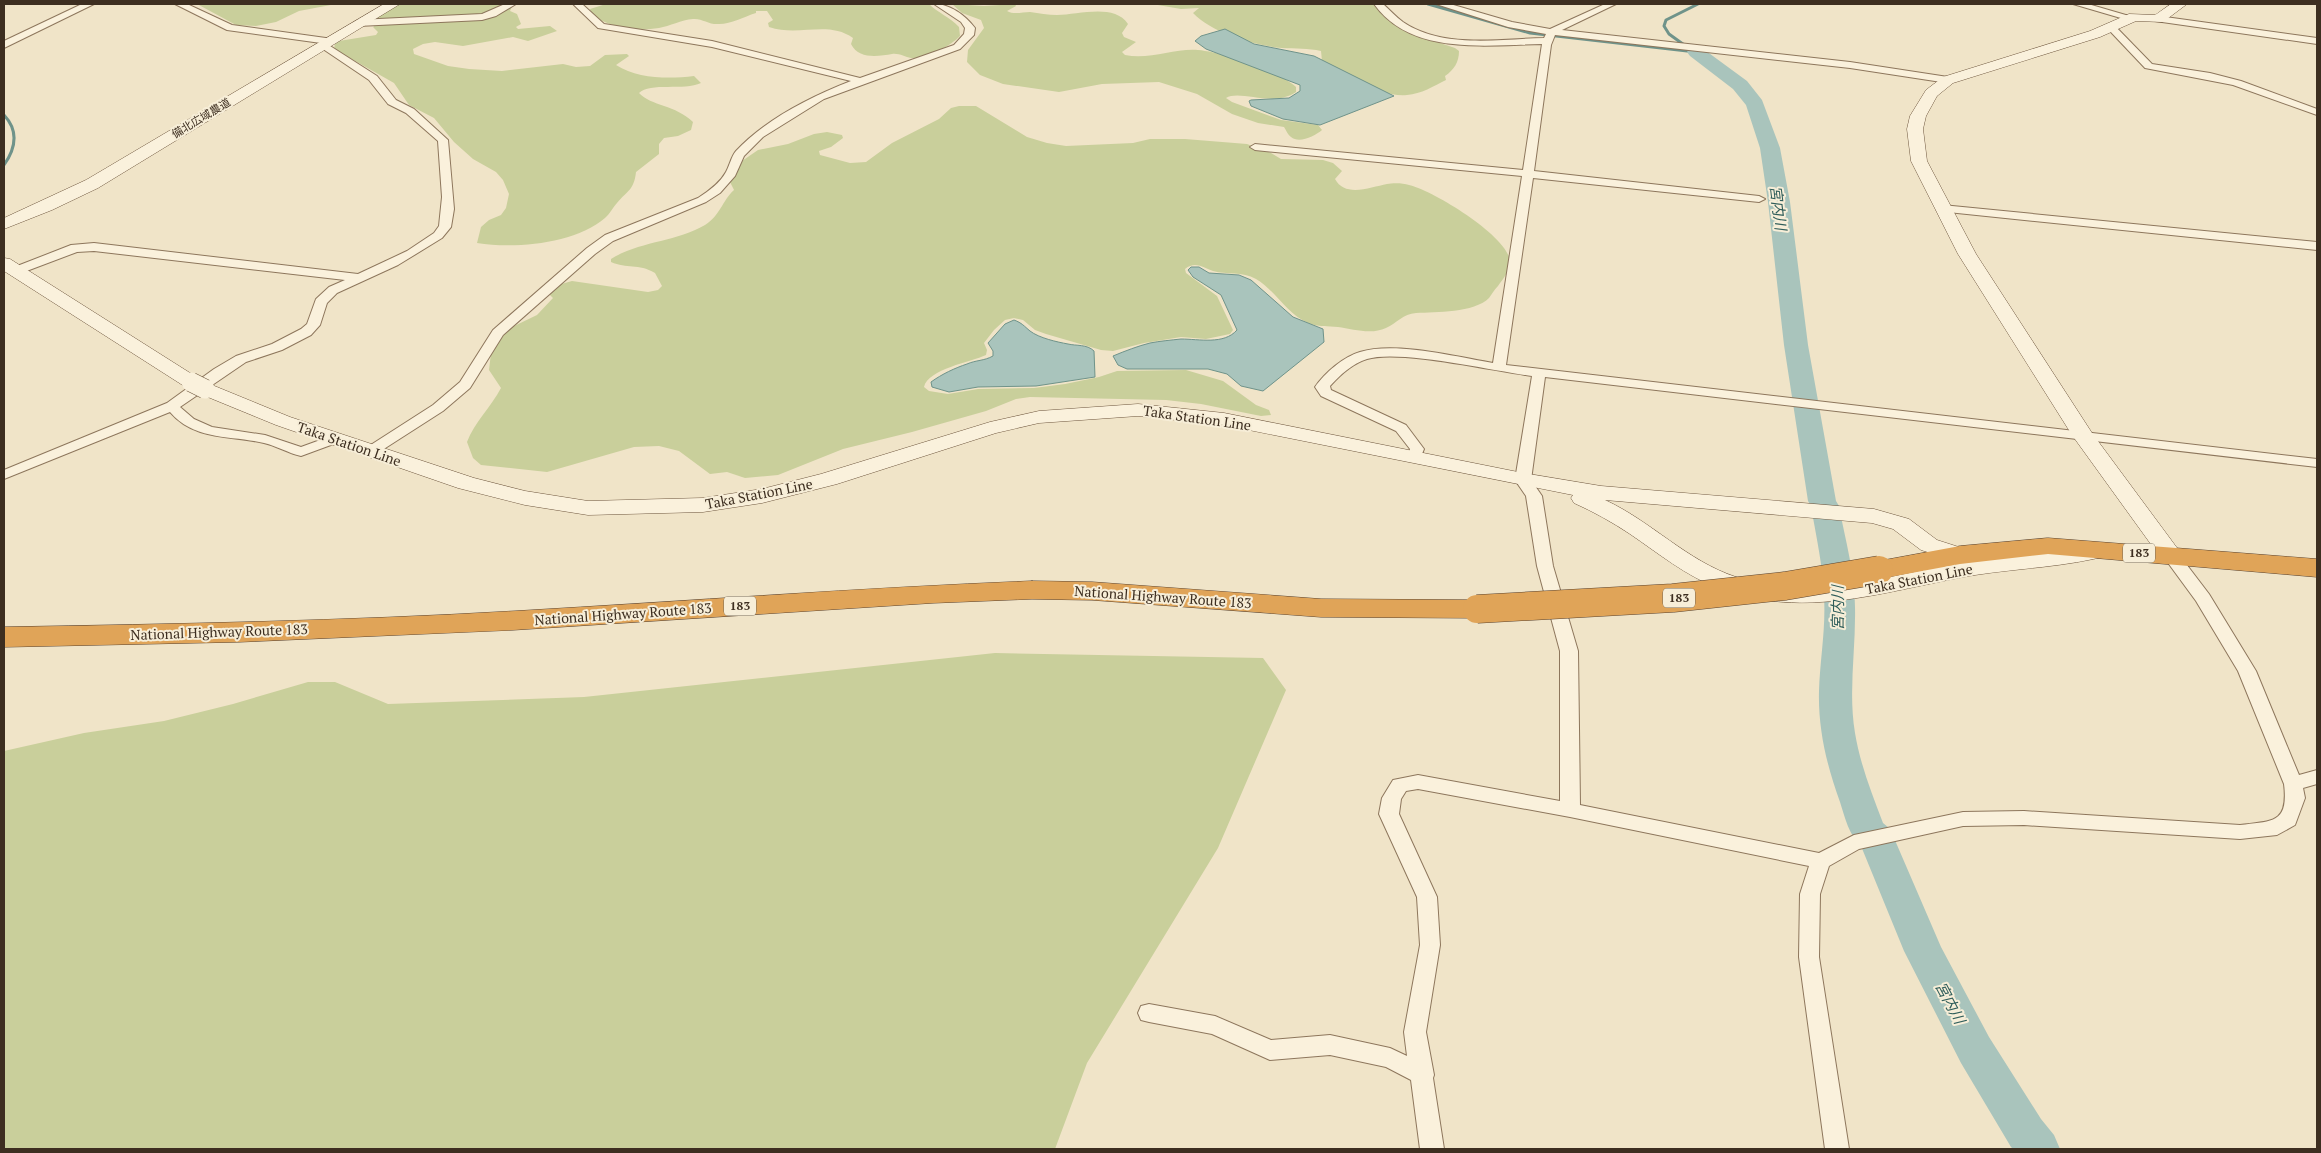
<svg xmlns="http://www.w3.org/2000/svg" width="2321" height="1153" viewBox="0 0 2321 1153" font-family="'PT Serif','Noto Sans JP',serif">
<rect width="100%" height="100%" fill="#f0e4c8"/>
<g fill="#c9cf9b">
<path d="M197 4H336L299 11 276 22 256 26 236 25Z"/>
<path d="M400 4H513L510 11 517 14 521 24 516 27 518 29 550 26 557 31 528 41 513 37 463 46 435 42 423 44 413 49 414 54 448 66 469 69 502 71 563 64 576 67 590 66 605 55 627 54 629 56 616 65C638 79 669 79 694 76L701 83C684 91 650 82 639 93 651 106 676 105 693 122L691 130 678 136 664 138 659 144V154L636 172C634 190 628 190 617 203 613 207 610 214 605 218 575 244 515 249 477 243L481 227 489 220 501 215 506 208 509 194 503 180 496 172 473 159 454 142 434 118 409 105 394 83 334 49 335 44 339 41 376 35 378 32 373 27 377 24 375 18Z"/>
<path d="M606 4H929C938 13 950 17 959 27L960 36C951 46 925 59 911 58 905 57 899 53 892 54 879 56 859 60 851 44L853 38C828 20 799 37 769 27L768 23 773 20 767 11H756V13C743 17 732 24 719 24 709 25 702 18 693 19 681 20 670 26 659 28 636 32 612 28 592 15L590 9Z"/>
<path d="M952 4 984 6 1015 4 1016 6 1007 11C1014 15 1022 12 1030 12 1039 13 1048 15 1057 15 1078 15 1114 3 1128 24L1122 33 1124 37 1136 42 1122 52 1125 55C1150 60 1175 48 1198 50 1222 52 1279 71 1296 87V92C1273 108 1240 89 1226 98L1232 102 1281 120 1318 125 1322 130C1315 136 1299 144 1291 137 1288 135 1286 130 1284 127L1258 123 1232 114 1197 94 1159 82 1102 84 1059 92 1003 84 980 75 967 62 968 50 984 28 981 20 962 13Z"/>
<path d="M1152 4H1376L1410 33 1455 48 1459 51C1459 62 1454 70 1445 76L1446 80C1434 86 1421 94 1407 95 1381 98 1344 73 1322 61L1321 51C1308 48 1296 49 1282 48 1253 45 1214 34 1193 13L1199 8 1181 9Z"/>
<path d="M959 106H976L1027 137 1047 143 1066 146 1133 143 1150 139H1185L1247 144 1271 153 1281 159 1323 160 1333 163 1342 171 1335 179C1345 198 1371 187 1387 184 1393 183 1403 183 1409 185 1432 190 1512 238 1510 263 1509 272 1503 279 1498 286 1494 290 1492 294 1489 298 1474 313 1436 312 1416 313 1403 314 1397 323 1386 328 1371 335 1353 329 1338 327 1328 326 1318 327 1308 323 1287 314 1276 291 1256 279 1242 271 1227 275 1213 271 1202 267 1195 261 1185 269L1186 273 1217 296 1233 330 1230 334 1206 339 1181 337 1144 343 1113 351 1101 350 1046 334 1035 330 1023 320 1014 318 1005 320 994 330 984 343 987 350 986 355C971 362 928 369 924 387L929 391 948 394 978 389 1034 388 1065 384 1099 377 1117 371 1186 370 1223 381 1256 405 1269 410 1271 415 1261 416 1201 404 1166 400 1030 397 1016 399 986 411 912 432 843 449 778 475 745 478 727 472 710 474 679 451 659 446 634 447 547 472 481 465 473 458 467 442C474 423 491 407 501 388L489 370 491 353 508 329 537 315 553 298 548 293 558 285 572 281 648 292 658 290 662 286 655 273C638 263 627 269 611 262V259C640 241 676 242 705 225 720 216 722 201 734 190L730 182 742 161 758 150 788 144 814 134 827 132 842 135 843 138 831 147 819 151 820 155 850 163 866 162 892 143 939 119 951 108Z"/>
<path d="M995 653 1263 658 1286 690 1218 848 1087 1063 1055 1149H4V751L84 733 164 721 233 704 308 682H335L388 704 584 697Z"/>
</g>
<g fill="#a9c4bc" stroke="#6f938a">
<path d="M1225 29 1254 44 1314 56 1394 96 1320 125 1283 119 1251 106 1249 101 1251 100 1289 98 1300 91V85L1206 49 1195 41 1201 36Z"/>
<path d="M1191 267H1199L1209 273 1239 275 1251 280 1293 317 1323 329 1324 342 1263 391 1241 386 1227 374 1208 369H1127L1118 365 1113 356C1125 351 1138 346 1150 343 1160 341 1172 340 1181 339 1199 339 1224 345 1237 330L1221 295 1193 277 1188 270Z"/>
<path d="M1014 320C1022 323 1024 326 1030 331 1039 338 1057 342 1068 344 1076 346 1087 344 1094 351L1095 377 1036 386 978 387 949 392 932 387 931 382C942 374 955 368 967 364 976 360 984 361 993 356V351L988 343 1005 324Z"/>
</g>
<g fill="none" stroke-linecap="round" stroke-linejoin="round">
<g stroke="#6f938a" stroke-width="3">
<path d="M1428 4 1530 33 1696 52"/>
<path d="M1687 47 1669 34 1664 26 1666 20 1698 4"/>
<path d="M4 115C19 131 16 148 4 165"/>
</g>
<path fill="#a9c4bc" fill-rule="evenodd" d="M1696 47 1702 48 1747 81 1762 100 1780 148 1790 202 1808 345 1836 501 1839 506C1845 539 1855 573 1855 607 1856 649 1848 691 1855 733 1860 764 1872 794 1883 823L1889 828 1894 838 1941 947 1989 1037 2041 1119 2054 1135 2060 1149H2013L2011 1147 1961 1063 1904 951 1861 846C1849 835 1845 818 1840 802 1827 766 1818 730 1819 691 1820 659 1826 628 1824 596 1823 566 1816 536 1811 506L1808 501 1784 345 1768 202 1760 148 1746 105 1733 89 1690 56 1687 52 1690 48Z"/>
<g stroke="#8d765c" stroke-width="2">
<g id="street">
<path d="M82 4H94L4 48V41Z"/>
<path d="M175 4H187L232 25 333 39V43L327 44 377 76 396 100 414 109 448 140 454 209 451 227 442 238 398 265 337 293 327 303 320 325 311 335 282 350 246 362 180 407 194 419 212 427 265 435 301 447 334 435 341 439 339 442 301 456C288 453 277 446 264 443 230 435 195 441 170 412L4 479V470L167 403 214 369 236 356 272 344 301 329 307 324 316 299 329 287 345 280 94 251 77 252 16 275 10 271 12 268 71 245 94 243 358 274 407 251 434 233 439 226 442 197 438 141 406 113 388 104 369 80 320 47 318 45 321 43 227 30Z"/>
<path d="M505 4H516L496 16 482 20 358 26 353 23 358 20 482 14Z"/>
<path d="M573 4H582L604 24 712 41 860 78 954 45 964 34 965 28 961 22 934 4C950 4 965 15 975 28L974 35 960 49 824 99 763 137 744 156 735 176 720 193 706 202 613 241 595 254 503 335 470 388 443 411 376 454H366L364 451 366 448 433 405 460 382 493 330 587 248 605 235 698 198C709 191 720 183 726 172 730 165 731 157 736 151 766 119 810 97 851 81L712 47 598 28Z"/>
<path d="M1374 4H1383C1390 10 1396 17 1403 22 1443 49 1499 39 1544 38L1546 34 1508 27 1436 4H1450L1512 22 1550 29 1605 4H1616L1562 30 1850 62 1948 77 1953 80 1948 83 1850 68 1555 35 1551 45 1534 171 1759 196 1765 199 1759 202 1533 178 1506 365 2317 459V467L1545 377 1531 480 1542 496 1553 566 1578 651 1580 805 1819 853 1854 835 1963 812 2024 811 2240 825C2272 821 2289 824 2284 784L2238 671 2196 601 2163 556 2165 552H2177L2209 594 2256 671 2299 775 2317 770V784L2303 788 2305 798 2295 825 2277 835 2240 839 2024 825 1963 826 1859 849 1829 866 1820 894 1819 957 1849 1149H1825L1799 957 1800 894 1809 866 1570 817 1418 789 1406 791 1401 799 1399 814 1437 897 1440 945 1426 1032 1434 1075 1433 1078 1444 1149H1420L1411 1080 1386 1067 1330 1055 1270 1060 1212 1034 1149 1022 1141 1020 1138 1013 1141 1006 1149 1004 1215 1016 1271 1040 1330 1035 1390 1048 1407 1056 1404 1032 1420 945 1417 897 1379 814 1382 798 1393 780 1418 775 1560 801V651L1537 566 1526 496 1515 480 1532 376C1494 371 1399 349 1367 359 1353 363 1339 376 1330 386L1331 390 1406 425 1424 449 1419 461 1414 462 1407 458 1410 449 1396 431 1321 396 1315 387C1325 373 1343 357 1360 352 1395 341 1457 357 1493 363L1522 176 1255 150 1250 147 1255 144 1523 170 1542 44C1486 45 1411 56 1374 4Z"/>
<path d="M2073 4H2088L2136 18 2131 21Z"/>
<path d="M2158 16 2317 38V44L2155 21 2153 19Z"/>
<path d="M2111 24 2114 25 2152 64 2210 73 2241 81 2317 109V115L2233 85 2145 68 2108 29V25Z"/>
<path d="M1942 205 2317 242V250L1938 211 1936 209 1938 207Z"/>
</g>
</g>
<g stroke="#6f573f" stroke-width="1">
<g id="secondary">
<path d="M384 4H400L98 188 52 210 4 229V218L86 180Z"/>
<path d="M2171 4H2187L2163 22 2136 21 2100 37 1953 83 1937 96 1926 116 1923 129 1927 161 1976 254 2092 433 2183 556 2179 561 2171 563 2163 561 2072 435 1958 254 1911 161 1907 129 1910 116 1926 90 1943 77 2090 31 2129 14 2155 15Z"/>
<path d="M4 258 10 259 198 378 201 382 200 384 212 385 290 417 474 478 525 491 588 501 703 498 762 489 821 474 990 422 1039 411 1138 404 1224 413 1523 473 1601 486 1874 509 1909 519 1937 540 1968 550 1972 555 1968 560 1960 562 1921 550 1893 529 1872 523 1605 500C1651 521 1687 561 1736 577 1814 604 1896 573 1974 560 1996 557 2017 557 2039 554 2060 551 2081 546 2102 543L2110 545 2114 550 2110 555C2066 567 2020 568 1975 575 1886 590 1807 621 1718 588 1686 576 1658 553 1630 534 1612 522 1594 512 1574 503L1571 498 1573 495 1224 425 1138 416 1039 423 996 433 837 484 762 503 703 512 588 515 525 505 458 488 276 425 198 393 195 389 196 387 184 386 4 271Z"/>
</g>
</g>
<g stroke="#5b4430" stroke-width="1">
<g id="highway">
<path d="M2048 538 2317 559V577L2048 554 1960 564 1879 579 1869 576 1865 570 1869 564 1879 561 1960 546Z"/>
<path d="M1032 581 1092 582 1321 599 1477 600 1487 602 1491 609 1487 616 1477 618 1321 617 1092 600 1032 599 933 603 513 630 239 642 4 647V627C175 624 345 621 516 611 688 601 860 588 1032 581Z"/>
</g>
</g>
<use href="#street" fill="#faf1dc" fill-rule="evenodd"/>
<use href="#secondary" fill="#faf1dc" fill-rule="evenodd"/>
<use href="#highway" fill="#e0a458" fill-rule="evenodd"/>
<g stroke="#6f573f" stroke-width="20" stroke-linecap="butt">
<path id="secondary-bridge" d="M191 382 205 389"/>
</g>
<g stroke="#5b4430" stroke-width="29" stroke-linecap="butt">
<path id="highway-bridge" d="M1477 609 1673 598 1785 586 1879 570"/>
</g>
<use href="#secondary-bridge" stroke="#faf1dc" stroke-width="19"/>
<use href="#highway-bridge" stroke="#e0a458" stroke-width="28"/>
</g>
<g text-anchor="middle" stroke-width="4" stroke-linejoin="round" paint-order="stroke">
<g font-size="11" fill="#3d2e20" stroke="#f7eed8">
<text transform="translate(201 118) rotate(-31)" y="4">備北広域農道</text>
</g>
<g fill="#f7eed8" stroke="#756857" stroke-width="1">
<rect x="2123" y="543.5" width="32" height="19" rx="4"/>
<rect x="1663" y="588.5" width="32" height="19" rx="4"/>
<rect x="724" y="596.5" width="32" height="19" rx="4"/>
</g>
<g font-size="12" font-weight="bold" fill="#3d2e20">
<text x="2139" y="557">183</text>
<text x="1679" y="602">183</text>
<text x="740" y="610">183</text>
</g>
<g font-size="14" fill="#3d2e20" stroke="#f7eed8">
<text transform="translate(1197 418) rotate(8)" y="5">Taka Station Line</text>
<text transform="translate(349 444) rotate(19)" y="5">Taka Station Line</text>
<text transform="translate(759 494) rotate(-11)" y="5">Taka Station Line</text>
<text transform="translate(1919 579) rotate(-11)" y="5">Taka Station Line</text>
<text transform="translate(1163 597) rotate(4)" y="5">National Highway Route 183</text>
<text transform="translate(623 614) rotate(-4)" y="5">National Highway Route 183</text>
<text transform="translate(219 632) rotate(-2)" y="5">National Highway Route 183</text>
</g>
<g font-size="15" font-style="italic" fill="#2f5d5a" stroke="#f7eed8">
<text transform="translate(1778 208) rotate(83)" y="5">宮内川</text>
<text transform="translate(1838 608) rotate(-90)" y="5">宮内川</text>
<text transform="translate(1950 1003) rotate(62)" y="5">宮内川</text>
</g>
</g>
<rect width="2321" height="1153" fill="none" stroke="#3d2e20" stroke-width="10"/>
</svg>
